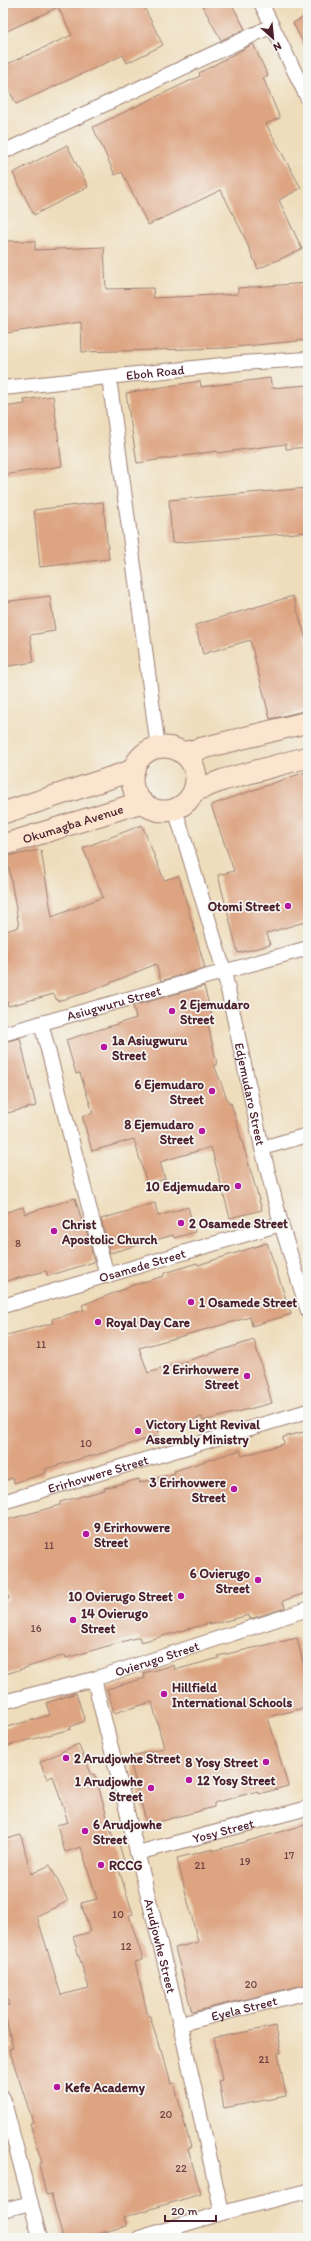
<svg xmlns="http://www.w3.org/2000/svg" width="311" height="2241" viewBox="0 0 311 2241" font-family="Itim,sans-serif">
<rect width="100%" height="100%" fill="#f6f6f2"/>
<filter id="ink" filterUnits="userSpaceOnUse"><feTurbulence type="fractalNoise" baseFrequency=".025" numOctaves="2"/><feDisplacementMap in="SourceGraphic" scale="8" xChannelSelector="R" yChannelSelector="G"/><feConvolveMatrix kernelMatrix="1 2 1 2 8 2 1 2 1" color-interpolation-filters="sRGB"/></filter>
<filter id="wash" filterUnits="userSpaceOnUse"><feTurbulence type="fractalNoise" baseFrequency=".012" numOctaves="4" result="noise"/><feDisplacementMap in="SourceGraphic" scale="16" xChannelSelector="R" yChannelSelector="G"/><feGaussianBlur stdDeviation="0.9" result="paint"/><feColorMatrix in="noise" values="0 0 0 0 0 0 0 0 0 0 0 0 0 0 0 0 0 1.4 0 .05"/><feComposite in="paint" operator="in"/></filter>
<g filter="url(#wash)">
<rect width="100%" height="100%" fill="#edb"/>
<g id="blocks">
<g fill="#dda482">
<path d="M3 3H142L163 45 127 63 123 55 16 104 3 77V66L72 35 58 7 3 33Z"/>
<path d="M201 3H231L245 29 221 40Z"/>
<path d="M308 15V52L293 23Z"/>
<path d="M253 44 268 76 263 78 280 118 266 124 301 188 279 200 302 249 258 269 243 234 221 190 148 225 122 172 115 175 93 127 200 76 199 73Z"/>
<path d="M67 145 88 187 34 215 13 173Z"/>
<path d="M3 241H35V250L104 247 106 289 153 288 154 298 238 294V288L308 283V340L225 348 82 352 81 322 6 333 3 314Z"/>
<path d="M270 378 272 388 308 385V447L286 449V444L217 453V451L137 463 126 393 200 381 201 387Z"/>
<path d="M53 396 62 466 3 475V407L25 404 24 400Z"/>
<path d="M308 488V532L172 543 169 500Z"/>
<path d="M103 502 109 559 40 567 34 510Z"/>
<path d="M50 596 55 631 30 635 34 662 3 667V650H5L3 602Z"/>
<path d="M293 596 308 646V710L270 719 250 640 203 654 195 625Z"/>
<path d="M308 771V921L267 933 270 945 238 953 218 875 234 871 211 805Z"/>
<path d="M142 825 164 880 179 876 205 968 161 981 156 964 86 993 57 1001 54 994 8 1006 3 988V932L19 927 7 856 41 850 52 917 103 897 83 848Z"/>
<path d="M204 986 213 1020 207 1021 217 1064 214 1065 229 1104 231 1103 262 1210 230 1218 211 1147 160 1162 165 1179 147 1184 134 1139 92 1151 82 1116 93 1113 80 1073 76 1074 66 1040 136 1018 133 1006Z"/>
<path d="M20 1038 36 1106 3 1114V1042Z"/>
<path d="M75 1198 83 1224H85L94 1262 48 1276 46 1271 3 1282V1213L23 1207 25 1214Z"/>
<path d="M155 1203 158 1216 188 1207 195 1232 174 1238 173 1235 110 1253 101 1219Z"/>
<path d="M267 1243 291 1314 252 1326 250 1317 139 1348 148 1373 254 1340 272 1403 203 1421 202 1417 158 1431 159 1435 90 1457V1456L45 1469 46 1473 14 1483 13 1478 3 1481V1336L53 1323 52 1319 84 1310 82 1305 130 1287V1286L164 1276V1273L197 1263 198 1265Z"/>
<path d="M308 1431V1592L283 1601 285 1608 250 1619 249 1615 210 1625V1623L141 1642 139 1637 66 1658 65 1655 3 1675V1601L9 1599 3 1578V1521L60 1505V1502L105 1490 104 1488 139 1479 140 1483 175 1473 174 1471 240 1450 242 1456 284 1444 283 1437Z"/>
<path d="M297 1638 308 1683V1707L268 1717 288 1786 259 1794 258 1791 214 1803V1807L147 1825 129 1757 164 1748 152 1702 114 1713 107 1689 145 1678 144 1673 174 1665 175 1670 219 1658 218 1656Z"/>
<path d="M76 1693 85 1721 70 1727 71 1729 3 1747V1728L50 1715 46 1703Z"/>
<path d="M78 1744 92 1775 95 1774 115 1845 119 1844 126 1868 119 1870 133 1914 129 1915 143 1960 135 1962 148 2016H150L160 2050H162L171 2084 174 2083 191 2148 188 2149 201 2194 124 2217 127 2226 83 2238H63L51 2194 46 2195 39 2164 42 2163 30 2123 33 2122 9 2049 13 2048 3 2006 9 2005 3 1985V1840L21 1835 31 1874 50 1865 68 1901 37 1916 61 1995 89 1988 73 1937 90 1932 81 1903 97 1899 81 1847 65 1852 57 1825 68 1822 53 1776 47 1779 40 1762Z"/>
<path d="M308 1824V1984L192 2012 175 1948 198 1942 177 1858 213 1849V1851Z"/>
<path d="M276 2026 281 2053H278L286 2096 224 2108 219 2081 222 2080 214 2038Z"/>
</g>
</g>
</g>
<g filter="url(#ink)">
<use href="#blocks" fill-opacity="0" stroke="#9c7e73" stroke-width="1"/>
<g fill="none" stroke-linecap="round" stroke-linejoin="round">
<g stroke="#9c7e73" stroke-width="16">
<g id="minor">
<path d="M261 3 308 99"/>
<path d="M3 152 272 26"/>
<path d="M109 377 158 748"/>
<path id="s1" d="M3 388 241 363 308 359"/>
<path id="s2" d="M175 809 224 971 262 1148 281 1224 308 1311"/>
<path d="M41 1023 107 1276"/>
<path id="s3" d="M3 1034 308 948"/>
<path d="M262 1148 308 1135"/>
<path id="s4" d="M3 1306 281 1224"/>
<path id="s5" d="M3 1502 308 1411"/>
<path id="s6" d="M94 1679 180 2024 222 2213"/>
<path id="s7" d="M3 1702 94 1679 308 1609"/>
<path id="s8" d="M137 1853 308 1808"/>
<path id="s9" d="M180 2024 308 1992"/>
<path d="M3 2098 40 2238"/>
<path d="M3 2210 31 2203"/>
<path d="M139 2238 222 2213 308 2191"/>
</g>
</g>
<g stroke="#9c7e73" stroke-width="23">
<g id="secondary">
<circle cx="164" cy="779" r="32"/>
<path d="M183 753 308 722"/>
<path d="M194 791 223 780 308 757"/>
<path d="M3 813 134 770"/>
<path id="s10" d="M3 845 142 802"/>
</g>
</g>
<use href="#minor" stroke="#fff" stroke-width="14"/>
<use href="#secondary" stroke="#fbe5cf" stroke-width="21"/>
</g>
</g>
<g fill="#b5179e" stroke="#f6f6f2" stroke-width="1.5">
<circle cx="288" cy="906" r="4"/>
<circle cx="172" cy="1011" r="4"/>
<circle cx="104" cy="1047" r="4"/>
<circle cx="212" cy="1091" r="4"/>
<circle cx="202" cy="1131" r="4"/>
<circle cx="238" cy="1186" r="4"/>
<circle cx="181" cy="1223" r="4"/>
<circle cx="54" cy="1231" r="4"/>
<circle cx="191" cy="1302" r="4"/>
<circle cx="98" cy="1322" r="4"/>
<circle cx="247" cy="1376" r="4"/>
<circle cx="138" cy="1431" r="4"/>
<circle cx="234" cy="1489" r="4"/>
<circle cx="86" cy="1534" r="4"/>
<circle cx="258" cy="1580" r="4"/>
<circle cx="181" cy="1596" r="4"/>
<circle cx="73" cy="1620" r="4"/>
<circle cx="164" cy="1694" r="4"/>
<circle cx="66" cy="1758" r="4"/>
<circle cx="266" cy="1762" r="4"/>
<circle cx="189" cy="1780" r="4"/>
<circle cx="151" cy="1788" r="4"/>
<circle cx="85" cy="1831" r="4"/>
<circle cx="101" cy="1865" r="4"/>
<circle cx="57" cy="2087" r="4"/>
</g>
<g text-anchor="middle" stroke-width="3.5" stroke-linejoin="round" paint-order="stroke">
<g font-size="11" fill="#6f4041">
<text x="18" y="1247">8</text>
<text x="41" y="1348">11</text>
<text x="86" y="1447">10</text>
<text x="49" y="1549">11</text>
<text x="36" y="1632">16</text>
<text x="289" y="1859">17</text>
<text x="245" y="1865">19</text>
<text x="200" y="1869">21</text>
<text x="118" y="1918">10</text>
<text x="126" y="1950">12</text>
<text x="251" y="1988">20</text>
<text x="264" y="2063">21</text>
<text x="166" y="2118">20</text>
<text x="181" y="2172">22</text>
</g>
<g font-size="13" fill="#4a1f2b" stroke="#f6f6f2">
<text dy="5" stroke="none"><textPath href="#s1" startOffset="153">Eboh Road</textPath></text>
<text dy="5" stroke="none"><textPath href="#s10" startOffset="73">Okumagba Avenue</textPath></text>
<text dy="5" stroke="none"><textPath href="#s3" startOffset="115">Asiugwuru Street</textPath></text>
<text dy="5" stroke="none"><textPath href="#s2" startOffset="295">Edjemudaro Street</textPath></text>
<text dy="5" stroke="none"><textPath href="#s4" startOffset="145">Osamede Street</textPath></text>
<text dy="5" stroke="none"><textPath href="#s5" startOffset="99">Erirhovwere Street</textPath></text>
<text dy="5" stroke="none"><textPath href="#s7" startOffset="160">Ovierugo Street</textPath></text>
<text dy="5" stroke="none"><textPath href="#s8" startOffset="89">Yosy Street</textPath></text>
<text dy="5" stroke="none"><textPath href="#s6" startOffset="275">Arudjowhe Street</textPath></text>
<text dy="5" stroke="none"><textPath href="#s9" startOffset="66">Eyela Street</textPath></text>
</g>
<g font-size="13" font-weight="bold" fill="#4a1f2b" stroke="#f6f6f2" text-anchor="start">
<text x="280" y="911" text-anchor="end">Otomi Street</text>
<text x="180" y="1009">2 Ejemudaro<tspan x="180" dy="15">Street</tspan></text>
<text x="112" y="1045">1a Asiugwuru<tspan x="112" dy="15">Street</tspan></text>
<text x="204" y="1089" text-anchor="end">6 Ejemudaro<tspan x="204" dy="15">Street</tspan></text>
<text x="194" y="1129" text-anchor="end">8 Ejemudaro<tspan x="194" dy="15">Street</tspan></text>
<text x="230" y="1191" text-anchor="end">10 Edjemudaro</text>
<text x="189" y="1228">2 Osamede Street</text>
<text x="62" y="1229">Christ<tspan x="62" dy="15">Apostolic Church</tspan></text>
<text x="199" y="1307">1 Osamede Street</text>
<text x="106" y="1327">Royal Day Care</text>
<text x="239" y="1374" text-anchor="end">2 Erirhovwere<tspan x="239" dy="15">Street</tspan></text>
<text x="146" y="1429">Victory Light Revival<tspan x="146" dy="15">Assembly Ministry</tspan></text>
<text x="226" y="1487" text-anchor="end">3 Erirhovwere<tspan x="226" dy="15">Street</tspan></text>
<text x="94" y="1532">9 Erirhovwere<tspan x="94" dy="15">Street</tspan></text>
<text x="250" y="1578" text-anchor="end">6 Ovierugo<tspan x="250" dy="15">Street</tspan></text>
<text x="173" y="1601" text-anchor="end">10 Ovierugo Street</text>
<text x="81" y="1618">14 Ovierugo<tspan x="81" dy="15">Street</tspan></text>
<text x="172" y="1692">Hillfield<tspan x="172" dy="15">International Schools</tspan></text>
<text x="74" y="1763">2 Arudjowhe Street</text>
<text x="258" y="1767" text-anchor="end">8 Yosy Street</text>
<text x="197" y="1785">12 Yosy Street</text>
<text x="143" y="1786" text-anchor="end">1 Arudjowhe<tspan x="143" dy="15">Street</tspan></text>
<text x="93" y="1829">6 Arudjowhe<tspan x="93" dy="15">Street</tspan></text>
<text x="109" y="1870">RCCG</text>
<text x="65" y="2092">Kefe Academy</text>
</g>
</g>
<rect width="311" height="2241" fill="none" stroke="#f6f6f2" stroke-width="16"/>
<g transform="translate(273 38) rotate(153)" stroke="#f6f6f2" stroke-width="3" paint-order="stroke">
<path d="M0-3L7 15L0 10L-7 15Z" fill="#4a1f2b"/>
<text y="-6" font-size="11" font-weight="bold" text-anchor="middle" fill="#4a1f2b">N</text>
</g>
<path d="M165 2215v6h51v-6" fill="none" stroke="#4a1f2b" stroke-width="2"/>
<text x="171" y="2215" font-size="12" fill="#4a1f2b" stroke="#f6f6f2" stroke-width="3" paint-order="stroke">20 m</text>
</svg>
